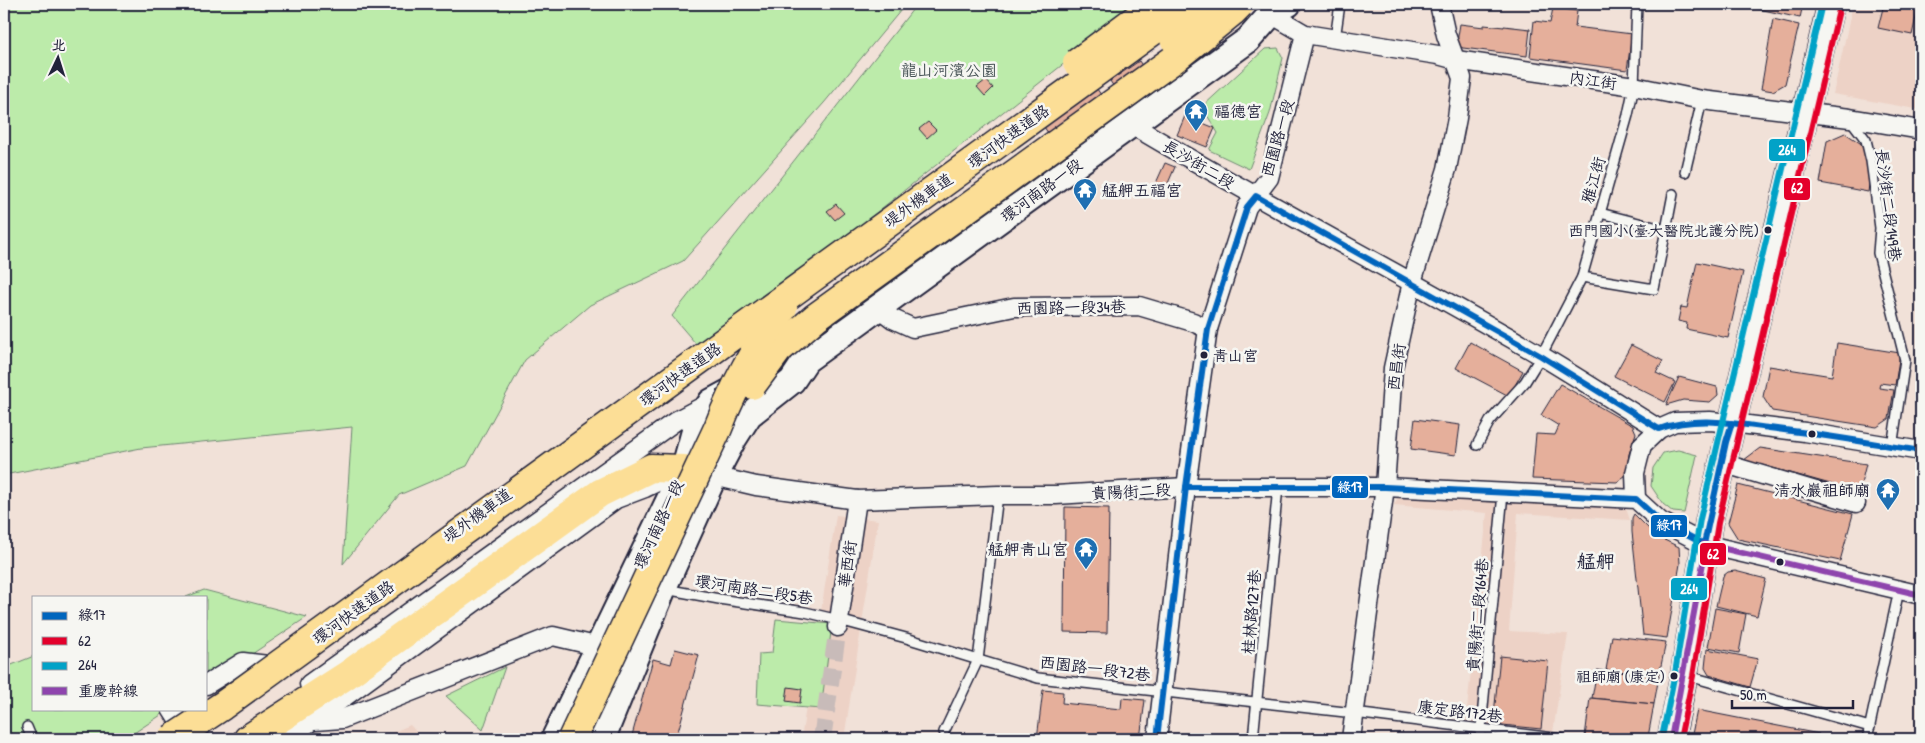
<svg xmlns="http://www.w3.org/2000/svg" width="1925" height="743" viewBox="0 0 1925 743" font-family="'Patrick Hand','LXGW WenKai TC',sans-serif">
<rect width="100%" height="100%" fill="#f1e1d8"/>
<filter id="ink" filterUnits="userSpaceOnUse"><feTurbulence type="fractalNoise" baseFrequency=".02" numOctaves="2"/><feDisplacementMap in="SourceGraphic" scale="10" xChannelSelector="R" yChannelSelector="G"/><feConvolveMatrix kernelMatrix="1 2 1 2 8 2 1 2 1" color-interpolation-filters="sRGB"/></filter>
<g filter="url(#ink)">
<g fill="#edd2c6">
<path d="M1853 4H1921V110L1833 94Z"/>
<path d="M1398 497 1625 505 1630 520 1518 513 1509 631 1568 634 1552 739H1464L1487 513 1394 505Z"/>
<path d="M836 515 878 520 844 739H801Z"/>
<path d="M410 725 423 739H377Z"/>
</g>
<g fill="#bcebaa" stroke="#6f8672">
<path d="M4 4H906L824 103 683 261 590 305 525 360 467 466 399 495 343 564 352 427 141 448 4 475Z"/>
<path d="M917 4H1139L702 351 672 316Z"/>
<path d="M1278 48 1283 58 1270 113 1249 169 1209 150 1218 133 1202 107 1265 49Z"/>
<path d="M1678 450 1697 455 1684 513 1673 512 1663 504 1651 486 1653 468 1663 453Z"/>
<path d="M204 590 307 617 206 685V597H186Z"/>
<path d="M776 619 832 624 821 709 757 704 759 654 772 653Z"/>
<path d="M34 656V709H170L125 739H4V668Z"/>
<path d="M505 667 483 730 446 696Z"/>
</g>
<g fill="#e5af9b" stroke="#22223b">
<path d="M1736 4H1803L1800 18Z"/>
<path d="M1884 4H1919L1912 35 1878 28Z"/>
<path d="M1553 8 1577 11 1575 27 1632 34 1627 70 1530 57 1534 21 1550 23Z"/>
<path d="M1773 19 1799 25 1785 84 1773 91 1761 89Z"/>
<path d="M1460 24 1484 27V25L1504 27V26L1530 29 1527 56 1463 48 1458 46 1457 42Z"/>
<path d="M1139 61 1153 82 1124 102 1110 81Z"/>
<path d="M986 80 993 88 985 96 977 87Z"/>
<path d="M1097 89 1112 111 1059 149 1044 127Z"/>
<path d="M1185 116 1215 128 1207 147 1177 135Z"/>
<path d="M928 122 936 130 927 138 919 129Z"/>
<path d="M1845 133 1866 147 1871 169 1868 192 1820 183 1827 141Z"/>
<path d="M1165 163 1175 167 1162 197 1152 192Z"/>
<path d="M836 204 844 213 835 220 827 211Z"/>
<path d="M1697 262 1743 272 1728 338 1686 329 1687 323 1678 321 1681 307 1687 308Z"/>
<path d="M1470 342 1523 371 1509 396 1456 368Z"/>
<path d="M1837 343 1900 353 1895 385 1880 383 1879 388 1894 390 1889 419 1877 427 1772 411 1763 397 1769 366 1832 376Z"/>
<path d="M1631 345 1663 361 1656 373 1675 382 1665 402 1614 376Z"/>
<path d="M1679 377 1717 387 1718 395 1710 402 1683 400 1666 405Z"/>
<path d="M1560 384 1633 426 1636 433 1629 454 1626 475 1617 482 1532 479 1536 434 1555 435 1559 426 1541 415Z"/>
<path d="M1415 419 1460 425 1456 455 1411 449Z"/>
<path d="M1760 448 1866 464 1859 492 1744 460Z"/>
<path d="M1738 485 1853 514 1840 561 1738 539 1728 523Z"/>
<path d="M1065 507 1109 508 1107 633 1064 632Z"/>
<path d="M1634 514 1656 536 1679 547 1680 564 1667 638 1643 635 1632 532V518Z"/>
<path d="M1735 571 1766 579 1757 616 1716 606 1723 576 1728 572Z"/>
<path d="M1715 608 1746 614 1739 653 1708 647Z"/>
<path d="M1612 636 1666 642 1659 675 1606 670Z"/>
<path d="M675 649 699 655 676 739H631L653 659 671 664Z"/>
<path d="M1707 649 1758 659 1750 687 1709 675 1705 668Z"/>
<path d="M1500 656 1548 661 1541 729 1493 724Z"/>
<path d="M1597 670 1659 676 1654 704 1592 698Z"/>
<path d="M788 687 802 689 800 703 786 701Z"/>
<path d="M1043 690 1063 692 1062 703 1121 709 1122 698 1145 700 1140 739H1037Z"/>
<path d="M1590 698 1654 704 1648 737 1646 739 1585 737Z"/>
<path d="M1697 710 1819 734 1817 739H1691Z"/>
</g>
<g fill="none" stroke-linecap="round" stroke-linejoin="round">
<path stroke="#c8bbb9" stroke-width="18" stroke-dasharray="18 9" stroke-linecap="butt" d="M822 739 838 627"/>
<g stroke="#22223b" stroke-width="12">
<g id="lane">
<path d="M1335 39 1340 4"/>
<path d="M1850 119 1866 140 1871 161 1880 228 1878 253 1905 360 1892 447"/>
<path d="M1685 172 1702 100"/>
<path d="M1600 213 1666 230 1673 194"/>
<path d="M1582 277 1654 289 1666 230"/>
<path d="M1477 445 1490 421 1525 382 1541 356 1582 277 1628 115 1634 86 1637 4"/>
<path d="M665 589 719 599 805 612 839 620 906 638 1038 678 1354 713 1562 739"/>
<path d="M1685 675 1870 727"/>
<path d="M27 727 32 739"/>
<path d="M944 732 978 660 998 495"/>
<path d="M1253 739 1278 487"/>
<path d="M1480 739 1503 493"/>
<path d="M1867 739 1899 590"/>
</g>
</g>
<g stroke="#22223b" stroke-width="21">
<g id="street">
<path d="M1271 14 1305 34 1438 55 1456 60 1634 86 1702 100 1850 118 1921 130"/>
<path d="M1139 23 1163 4"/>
<path d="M1132 125C1266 205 1405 276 1540 355 1580 379 1619 404 1659 429"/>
<path d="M877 307 893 319 913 328 1014 307 1139 306 1193 322 1208 329"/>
<path d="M1722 463 1856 503"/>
<path d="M705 474 756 486 857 500 998 495H1056L1186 487H1385L1636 499 1660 521 1704 544 1921 595"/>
<path d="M1636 499 1635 473 1642 445 1659 429 1675 422 1710 421 1732 423 1805 432 1921 451"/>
<path d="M838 627 857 500"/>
<path d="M309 684 677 420 711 402"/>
<path d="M206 685 243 662 268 665"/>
<path d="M171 709 190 739"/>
<path d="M314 721 342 719 553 636 600 647"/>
<path d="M287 739 616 499 645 488 678 472"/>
<path d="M1157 739 1186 487 1208 329 1247 207 1269 178 1305 34"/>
<path d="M1351 739 1385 487 1393 368 1412 282 1447 169 1457 118 1462 78 1446 35 1439 4"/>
</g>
</g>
<g stroke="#22223b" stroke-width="29">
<g id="secondary">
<path d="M554 739 684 469 695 429 711 402 744 384"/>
<path d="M602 739 663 589 714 476 733 440 749 415 792 381 806 360 1248 40 1271 14 1288 4"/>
<path d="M1671 739 1684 675 1709 521 1831 4"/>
</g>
</g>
<g stroke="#22223b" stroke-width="31">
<path id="highway" d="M248 739 347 675 600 493 651 468 684 469"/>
</g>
<use href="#lane" stroke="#f6f6f2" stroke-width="9"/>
<use href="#street" stroke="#f6f6f2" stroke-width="18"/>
<use href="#secondary" stroke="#f6f6f2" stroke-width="25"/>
<use href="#highway" stroke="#fcde96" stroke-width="28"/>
<g stroke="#22223b" stroke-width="31" stroke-linecap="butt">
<g id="highway-bridge">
<path d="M1174 39 1213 4"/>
<path d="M1077 63 1144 13"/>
<path d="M752 385 778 350 816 317 1173 60 1232 12 1240 4"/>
<path d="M172 739 222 706 1161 25 1185 4"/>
<path d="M572 739 718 428C735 384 755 347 783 308"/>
</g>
</g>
<use href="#highway-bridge" stroke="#fcde96" stroke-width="28"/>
<g stroke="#f6f6f2" stroke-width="10">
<g id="bus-1">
<path d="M1186 487H1385L1636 499 1660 521 1704 544 1726 442 1732 423"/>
<path d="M1157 739 1186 487 1208 329 1247 207 1256 196 1541 356 1659 429C1696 416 1731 423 1769 428 1820 434 1870 443 1921 451"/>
</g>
</g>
<g stroke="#f6f6f2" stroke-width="10">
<path id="bus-2" d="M1680 739 1693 676 1718 523 1840 6"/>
</g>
<g stroke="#f6f6f2" stroke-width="10">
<path id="bus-3" d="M1662 737 1675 673 1700 519 1822 4"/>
</g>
<g stroke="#f6f6f2" stroke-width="10">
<path id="bus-4" d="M1671 739 1703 563 1704 544 1921 595"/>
</g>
<use href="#bus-1" stroke="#0065bd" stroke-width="6"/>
<use href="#bus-2" stroke="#e4002b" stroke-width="6"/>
<use href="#bus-3" stroke="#02a2c7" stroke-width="6"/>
<use href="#bus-4" stroke="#8e44ad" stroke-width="6"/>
</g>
</g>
<defs>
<g id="temple-pin" transform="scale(1.25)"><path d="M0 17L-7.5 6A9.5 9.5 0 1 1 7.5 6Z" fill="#1f6fb2" stroke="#f6f6f2"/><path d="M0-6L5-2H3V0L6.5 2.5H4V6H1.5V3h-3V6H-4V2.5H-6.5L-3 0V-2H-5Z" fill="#fff"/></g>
</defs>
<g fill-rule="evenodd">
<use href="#temple-pin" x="1196" y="111"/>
<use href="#temple-pin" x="1085" y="190"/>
<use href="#temple-pin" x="1888" y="490"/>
<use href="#temple-pin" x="1086" y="549"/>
</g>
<g fill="#22223b" stroke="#f6f6f2" stroke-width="2">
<circle cx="1768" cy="230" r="4.5"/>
<circle cx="1204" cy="355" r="4.5"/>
<circle cx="1812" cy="434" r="4.5"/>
<circle cx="1780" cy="562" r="4.5"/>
<circle cx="1674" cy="676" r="4.5"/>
</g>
<g text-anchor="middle" stroke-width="5" stroke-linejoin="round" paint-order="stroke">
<g font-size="15" fill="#22223b" stroke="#f6f6f2" text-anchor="end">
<text x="1759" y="236">西門國小(臺大醫院北護分院)</text>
<text x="1213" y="361" text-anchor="start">青山宮</text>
<text x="1665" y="682">祖師廟 (康定)</text>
</g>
<g font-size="16" fill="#485457" stroke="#f6f6f2">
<text x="949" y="76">龍山河濱公園</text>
</g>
<g font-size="16" fill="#22223b" stroke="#f6f6f2">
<text transform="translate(1593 80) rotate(8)" y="6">內江街</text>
<text transform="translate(1008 136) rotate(-36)" y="6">環河快速道路</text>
<text transform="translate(1277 138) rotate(-74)" y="6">西園路一段</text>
<text transform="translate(1199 164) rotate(30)" y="6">長沙街二段</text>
<text transform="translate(1593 180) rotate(-74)" y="6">雅江街</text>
<text transform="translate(1041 190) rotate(-36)" y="6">環河南路一段</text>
<text transform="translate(918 200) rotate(-36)" y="6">堤外機車道</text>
<text transform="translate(1889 205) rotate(83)" y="6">長沙街二段149巷</text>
<text transform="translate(1071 307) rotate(-1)" y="6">西園路一段34巷</text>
<text transform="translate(1396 367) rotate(-82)" y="6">西昌街</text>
<text transform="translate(680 374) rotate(-36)" y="6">環河快速道路</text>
<text transform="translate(1131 491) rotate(-3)" y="6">貴陽街二段</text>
<text transform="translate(477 515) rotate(-36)" y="6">堤外機車道</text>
<text transform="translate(658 524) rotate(-65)" y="6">環河南路一段</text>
<text transform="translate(847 564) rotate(-82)" y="6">華西街</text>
<text transform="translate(754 589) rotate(9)" y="6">環河南路二段5巷</text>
<text transform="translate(353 612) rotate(-36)" y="6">環河快速道路</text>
<text transform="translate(1251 612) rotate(-85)" y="6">桂林路127巷</text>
<text transform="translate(1477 615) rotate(-85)" y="6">貴陽街二段164巷</text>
<text transform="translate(1095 668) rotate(7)" y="6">西園路一段72巷</text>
<text transform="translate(1460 711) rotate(7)" y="6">康定路172巷</text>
</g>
<g font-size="16" fill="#22223b" stroke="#f6f6f2" text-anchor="start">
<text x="1214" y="117">福德宮</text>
<text x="1102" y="196">艋舺五福宮</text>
<text x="1870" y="496" text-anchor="end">清水巖祖師廟</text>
<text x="1068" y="555" text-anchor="end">艋舺青山宮</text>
</g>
<g font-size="19" fill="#22223b" stroke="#f6f6f2">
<text x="1596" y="568">艋舺</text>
</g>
</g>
<g stroke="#f6f6f2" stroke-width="2">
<rect x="1768" y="138" width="38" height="24" rx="5" fill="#02a2c7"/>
<rect x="1783" y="177" width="28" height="24" rx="5" fill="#e4002b"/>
<rect x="1331" y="475" width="38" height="24" rx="5" fill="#0065bd"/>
<rect x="1650" y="514" width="38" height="24" rx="5" fill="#0065bd"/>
<rect x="1699" y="542" width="28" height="24" rx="5" fill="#e4002b"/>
<rect x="1670" y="577" width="38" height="24" rx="5" fill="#02a2c7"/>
</g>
<g font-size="14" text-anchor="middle" font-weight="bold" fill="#fff">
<text x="1787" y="155">264</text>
<text x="1797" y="193">62</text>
<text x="1350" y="492">綠17</text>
<text x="1669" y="530">綠17</text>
<text x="1713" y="559">62</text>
<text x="1689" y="594">264</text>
</g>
<rect width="1925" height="743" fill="none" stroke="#f6f6f2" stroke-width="20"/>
<rect x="10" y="10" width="1905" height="723" fill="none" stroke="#22223b" stroke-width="2" filter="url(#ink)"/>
<rect x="32" y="596" width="175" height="115" fill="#f6f6f2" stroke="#a1a1a9"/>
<rect x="42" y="612" width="25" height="8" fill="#0065bd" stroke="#a1a1a9"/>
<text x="78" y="620" font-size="15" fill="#22223b">綠17</text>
<rect x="42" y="637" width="25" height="8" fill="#e4002b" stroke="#a1a1a9"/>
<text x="78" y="646" font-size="15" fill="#22223b">62</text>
<rect x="42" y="662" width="25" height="8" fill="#02a2c7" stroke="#a1a1a9"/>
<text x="78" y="670" font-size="15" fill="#22223b">264</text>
<rect x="42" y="687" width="25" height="8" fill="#8e44ad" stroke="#a1a1a9"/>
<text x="78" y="696" font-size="15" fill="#22223b">重慶幹線</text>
<g transform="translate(58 58) rotate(4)" stroke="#f6f6f2" stroke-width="4" paint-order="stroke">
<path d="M0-4L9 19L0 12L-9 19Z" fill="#22223b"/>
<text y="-8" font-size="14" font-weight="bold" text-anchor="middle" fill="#22223b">北</text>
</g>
<path d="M1732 700v8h121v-8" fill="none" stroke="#22223b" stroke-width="2.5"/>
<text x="1740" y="700" font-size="15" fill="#22223b" stroke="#f6f6f2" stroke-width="4" paint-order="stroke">50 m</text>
</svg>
